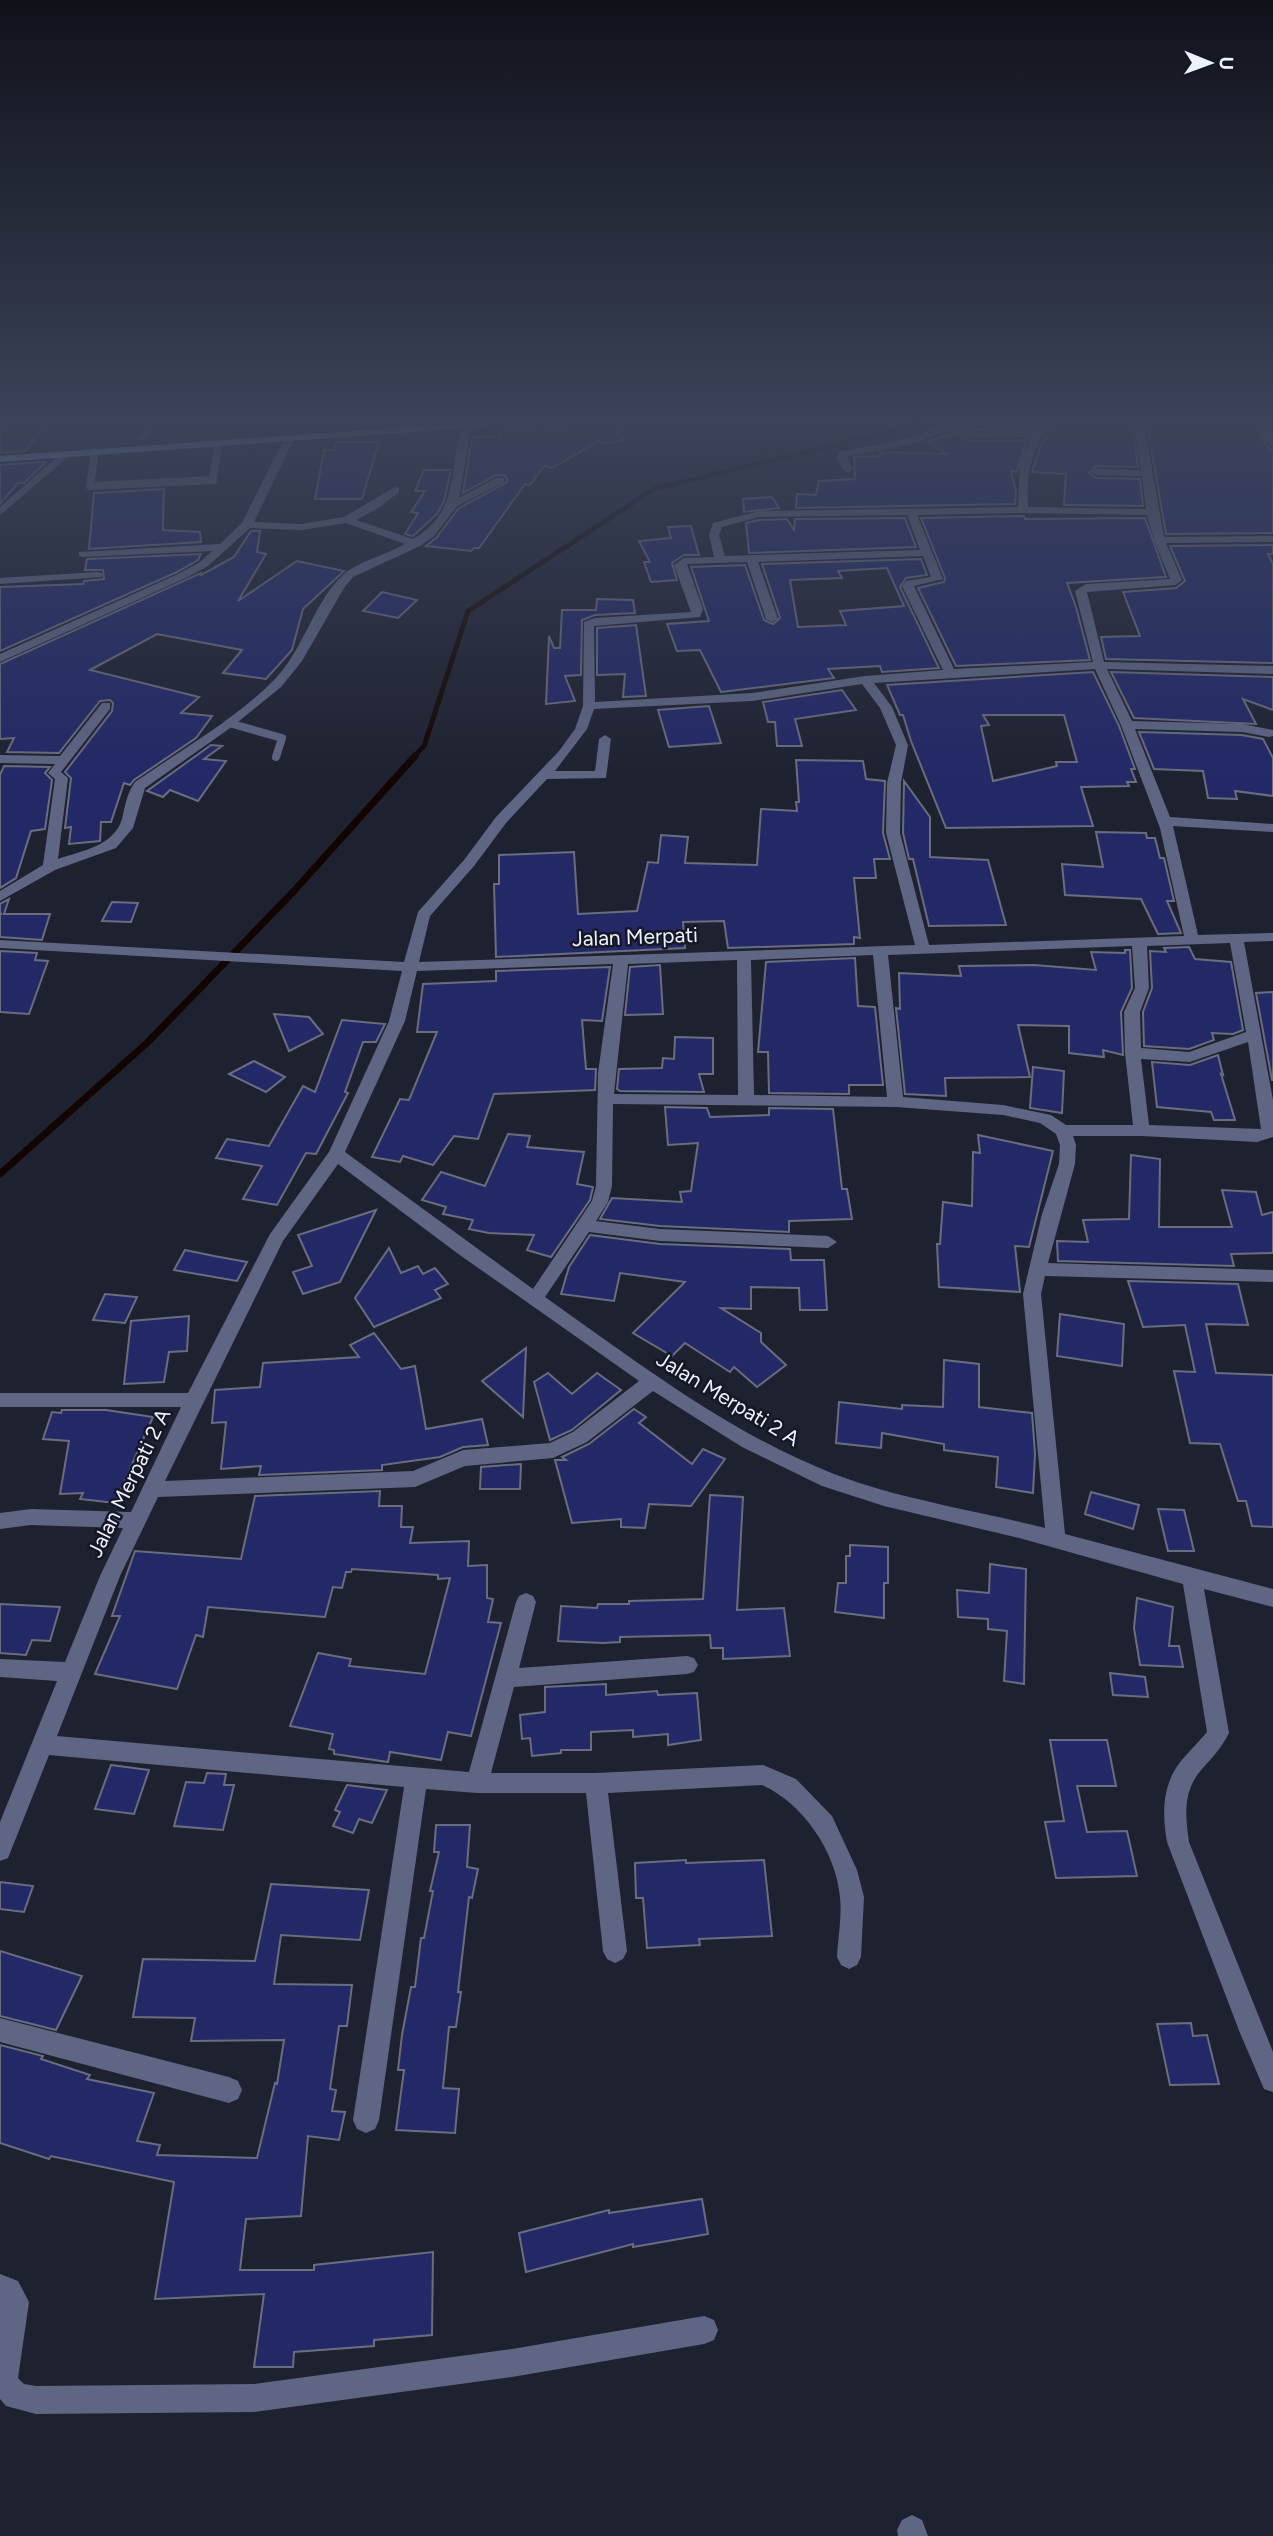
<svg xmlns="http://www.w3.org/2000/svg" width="1273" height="2536" viewBox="0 0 1273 2536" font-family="Figtree,sans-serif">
<rect width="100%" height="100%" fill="#1e2130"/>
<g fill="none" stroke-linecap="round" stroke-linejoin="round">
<path stroke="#120500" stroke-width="5" d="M413 758 424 746 468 611 654 489 922 424"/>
<path stroke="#120500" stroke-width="7" d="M0 1174 148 1042 294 891 415 756"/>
</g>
<g fill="#232867" stroke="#696d7f" stroke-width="2" fill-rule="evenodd">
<path d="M0 424H45L26 451 0 453Z"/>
<path d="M564 424H628L617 430 624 440 602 444 599 441 552 468 544 466 530 485 525 484 479 548H474L471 551 426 546 436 538 459 508 507 482 506 476 496 475 463 493 472 437H500V429L566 427Z"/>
<path d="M970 424H1027L1035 426 1033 428 974 429Z"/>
<path d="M1055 424H1132L1138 467 1096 466 1089 473 1096 478 1140 479 1143 506 1064 505 1066 474 1032 472 1041 445Z"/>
<path d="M1147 424H1256L1266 445 1273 452V533L1166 534Z"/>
<path d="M960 433 964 439 972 441 1026 440 1017 472 1011 471 1016 491 1015 504 796 508 797 494 816 495 819 481 855 479 854 457 880 456V453L889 452 946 454 927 441Z"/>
<path d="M337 442H379L362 499H315L324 450H334Z"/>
<path d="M40 462H46L24 483H18L0 504V465Z"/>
<path d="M424 470H451L444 501 437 514 413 536 405 534 418 513 411 512 425 491H415Z"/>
<path d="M164 489 163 530 200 532 201 542 89 549 94 493Z"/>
<path d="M772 497 779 508 744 512 743 499Z"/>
<path d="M1024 516 1025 519 1145 518 1166 577 1067 583 1076 607 1090 660 956 666 918 588 944 582 945 578 921 518Z"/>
<path d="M905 518 916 547 749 553 746 523 759 520 787 519 794 530 795 519Z"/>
<path d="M691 526 699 555H684L672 563 677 580 651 582 644 562H650L639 541 671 538 668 527Z"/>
<path d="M251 531H260L257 552 266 554 238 601 297 561 344 571 303 609 292 650 266 679 223 673 242 650 157 634 90 670 199 697 181 713 212 716 196 738 134 780 130 785 124 783 111 822H101L100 841 69 844 71 827 65 828 71 778 65 772 112 711 113 703 110 700 100 701 59 753 7 752 14 738 0 739V664L201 573V575L234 557Z"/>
<path d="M1273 545V554H1268L1273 564V663L1106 659 1101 637 1140 636 1123 592 1176 588 1185 581 1170 546Z"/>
<path d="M201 554 198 560 177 572 0 651V587L83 584 84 581 104 579 103 570H85L87 559Z"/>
<path d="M921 559 927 575 906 578 900 587 939 668 882 672 880 666 828 669 834 678 721 692 700 650 677 651 667 624 709 621 691 567 745 565 764 620 773 624 780 618 762 564ZM887 568 904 606 840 611 846 625 798 627 790 580 842 578 838 571Z"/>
<path d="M382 592 417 600 398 618 363 611Z"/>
<path d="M597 599 633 600 635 613 595 615 582 620 581 675 565 676 575 701 546 704 549 636 554 648H560L562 610H596Z"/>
<path d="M636 625 646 696 623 697 625 674 597 675V628Z"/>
<path d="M1093 672 1119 726 1135 769H1131L1136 782H1127L1129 786 1081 787 1093 826 946 828 911 741 903 715H900L887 685ZM983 715H1064L1077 762H1056L1057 766 993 781 981 726 989 725Z"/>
<path d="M1111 672 1273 677V710L1243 699 1256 724 1134 718Z"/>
<path d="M842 690 856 710 795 719 802 746H777L775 722H768L763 702Z"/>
<path d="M709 706 721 743 669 747 658 710Z"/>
<path d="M1139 732 1242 735 1263 739 1273 758V796L1235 791 1237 799 1208 798 1203 771 1154 769Z"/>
<path d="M211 745 222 746 204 759 226 761 198 801 170 790 163 797 147 791Z"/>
<path d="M796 760 863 761 866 779 885 781 883 833 890 859H874L876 878H854L860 938 854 937V944L728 948 724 921 683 922 685 948 496 957 494 884H499V855L574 852 578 914 637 911 648 862 658 863 661 835 688 837 685 863 757 865 761 809 797 811 796 802H799Z"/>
<path d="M4 766 50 767 45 773 52 780 45 829 31 831 16 878 0 888V775Z"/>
<path d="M904 781 930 817V857L988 860 1006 925 929 926 913 859H909L903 833Z"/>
<path d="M1096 832 1146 833 1147 838H1155L1160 858H1164L1174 901H1167L1181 933 1158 934 1141 899 1065 895 1062 864 1103 867Z"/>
<path d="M9 899 4 914H50L42 940 0 937V914H2L0 913V904Z"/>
<path d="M112 902 138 903 131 922 102 921Z"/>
<path d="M1189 947 1195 959 1231 962 1243 1030 1233 1034 1212 1033 1214 1040 1189 1049 1144 1046 1143 1012 1152 988 1150 951 1166 952 1164 948Z"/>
<path d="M1125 950H1130L1132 988 1121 1012 1123 1055 1103 1050 1104 1057 1069 1053V1026L1018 1025 1030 1077 945 1078 946 1096 905 1094 896 1008 900 1009 899 973 961 976 959 966 1034 965 1096 970 1091 952 1125 953Z"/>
<path d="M0 951 37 953 35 960 48 961 29 1014 0 1012Z"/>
<path d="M855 958 858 1006 875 1007 883 1085H849V1094L769 1093 768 1052H758L766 962Z"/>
<path d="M660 965 663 1014 625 1015 630 967Z"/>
<path d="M610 967 602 1021 582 1020 586 1069H596L595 1090 494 1094 478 1139 454 1136 433 1165 403 1156 400 1162 372 1157 400 1099 409 1100 437 1032H417L423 984 496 981V971Z"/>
<path d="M1273 992V1080H1272L1256 993Z"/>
<path d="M274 1014 309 1017 323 1034 289 1051Z"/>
<path d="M342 1020 385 1024 376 1042H363L345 1092 348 1093 316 1154 306 1153 277 1205 243 1199 262 1166 216 1158 227 1139 269 1146 303 1086 315 1092Z"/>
<path d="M675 1037 713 1038V1074H699L704 1092 620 1091 617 1089 619 1069 662 1068 663 1058 674 1059Z"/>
<path d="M1218 1055 1223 1075 1221 1074 1235 1120H1214L1211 1112 1157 1107 1152 1062 1190 1065Z"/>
<path d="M254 1061 285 1077 266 1092 229 1074Z"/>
<path d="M1033 1067 1064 1071 1062 1113 1030 1108Z"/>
<path d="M665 1107 707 1108 710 1117 769 1115V1108L833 1109 842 1189H847L852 1219 789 1221V1232L660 1226 600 1219 612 1198 682 1202 680 1192 691 1191 698 1143 668 1145Z"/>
<path d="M508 1134 530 1136 527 1147 584 1152 577 1184 593 1187 590 1200 551 1257 527 1250 534 1235 489 1233 469 1229 473 1220 443 1214 446 1207 422 1200 441 1172 485 1186Z"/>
<path d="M978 1135 1053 1151 1029 1247 1015 1246 1020 1292 939 1287 937 1244H940L943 1202 972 1206 973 1152 980 1153Z"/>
<path d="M1131 1155 1160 1159 1159 1227H1232L1222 1190 1256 1192 1262 1215 1273 1212V1253L1231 1254 1234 1266 1058 1261 1057 1241 1088 1242 1083 1220 1129 1219Z"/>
<path d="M376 1210 340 1282 303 1294 293 1272 312 1266 298 1235Z"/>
<path d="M590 1235 660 1244 790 1249 791 1260H824L827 1310H800L799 1288 751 1287V1309L721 1308 761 1333V1342L786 1365 757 1387 734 1367 730 1372 685 1343 672 1356 633 1333 685 1282 620 1273 614 1301 561 1294 569 1267Z"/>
<path d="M389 1248 401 1273 418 1266 423 1274 435 1268 448 1284 435 1290 441 1298 374 1327 355 1298Z"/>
<path d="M185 1250 214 1256 247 1262 237 1281 174 1270Z"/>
<path d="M1128 1281 1238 1284 1248 1325 1206 1324 1216 1373 1273 1375V1527L1252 1526 1246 1501H1238L1220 1444 1190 1443 1174 1371 1195 1372 1185 1325 1143 1327Z"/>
<path d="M105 1294 137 1297 125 1323 93 1320Z"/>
<path d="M1060 1314 1124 1324 1122 1366 1057 1356Z"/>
<path d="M189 1316 187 1351 169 1352 164 1382 124 1384 131 1321Z"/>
<path d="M374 1333 401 1369 415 1366 426 1429 482 1419 488 1445 463 1447 440 1457 382 1465V1470L259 1475 261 1466 221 1469 226 1422 212 1423 215 1390 260 1387 263 1363 359 1357 350 1345Z"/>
<path d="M526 1348 523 1417 482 1381Z"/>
<path d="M944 1360 979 1364V1407L1032 1413 1035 1454 1033 1493 996 1487 998 1457 944 1450V1444L882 1433 881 1448 836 1443 839 1402 902 1409V1405L943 1407Z"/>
<path d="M548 1373 572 1394 597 1373 621 1390 572 1430 550 1440 534 1382Z"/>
<path d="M634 1409 646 1417 639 1423 692 1464 703 1449 725 1459 691 1506 649 1504 645 1528 621 1527V1519L572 1523 555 1460H566L562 1457 589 1444Z"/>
<path d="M62 1410H106L153 1417 115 1503 80 1499 83 1493 60 1494 69 1441 43 1439 52 1412 61 1413Z"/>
<path d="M521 1464 520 1489H480L481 1467Z"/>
<path d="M380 1491 379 1506H402L401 1527H413L410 1543 469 1541 468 1566 487 1565V1598L493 1599 488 1622 501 1623 471 1736 448 1732 441 1760 390 1752 388 1762 334 1754V1750L329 1749 333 1734 290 1726 318 1653 351 1659 349 1666 425 1674 450 1578 438 1579V1575L352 1569 351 1572H346L342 1588 333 1587 325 1617 208 1607 203 1637 196 1635 177 1689 95 1674 120 1616H112L135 1551 241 1559 255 1496Z"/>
<path d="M1091 1492 1139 1505 1133 1529 1085 1514Z"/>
<path d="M710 1495 743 1497 737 1610 784 1608 790 1656 723 1659V1648H711L710 1635 620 1637V1642L603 1643 558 1641 561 1606 597 1608 598 1604H629V1601L703 1599Z"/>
<path d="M1158 1509 1184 1510 1194 1551H1168Z"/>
<path d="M850 1545 888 1547V1583H884V1618L835 1612 838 1583H846V1556H850Z"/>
<path d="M990 1564 1026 1569 1024 1684 1004 1681 1007 1631 988 1629V1619L958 1617 957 1590 989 1593Z"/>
<path d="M1137 1598 1173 1607 1169 1646H1179L1183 1667 1140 1665 1134 1628Z"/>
<path d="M0 1604 60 1607 50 1641 32 1640 26 1655 0 1653Z"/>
<path d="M1110 1673 1145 1677 1148 1697 1113 1695Z"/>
<path d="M606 1684V1695L657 1691 658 1695 697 1693 701 1740 668 1745V1734L633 1737V1730L591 1732V1750H561V1753L532 1756 530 1738 522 1739 520 1715 545 1712V1687Z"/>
<path d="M1050 1740H1107L1116 1786H1077L1087 1832 1127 1831 1137 1876 1056 1878 1045 1822 1064 1821Z"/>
<path d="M111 1765 149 1770 134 1814 95 1809Z"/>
<path d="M207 1773 226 1774 224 1785H234L223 1830 174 1826 186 1782 204 1783Z"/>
<path d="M347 1785 387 1790 372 1823 359 1819 353 1833 333 1826 340 1812 335 1810Z"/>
<path d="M436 1825H470L467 1867 478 1869 472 1898 469 1897 458 1992H461L456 2027H449L443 2088 459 2089 455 2133 396 2130 404 2070H398L402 2035 411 1987H415L421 1938H424L433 1891H430L439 1852H434Z"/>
<path d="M686 1860V1863L764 1860 772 1936 699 1939 700 1945 647 1948 643 1898H636L635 1863Z"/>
<path d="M0 1882 33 1886 24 1912 0 1909Z"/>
<path d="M271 1884 369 1890 360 1940 281 1935 274 1984 352 1985 347 2026H339L330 2089 336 2090 332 2111 345 2112 339 2140 308 2136 301 2216 246 2219 240 2270H314V2265L433 2252 432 2335 374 2340V2346L294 2352 293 2367H254L264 2294 155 2299 174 2182 51 2156 49 2159 0 2143V2045L43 2056 41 2059 90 2075 87 2079 154 2093 137 2141 160 2145 157 2155 257 2158 275 2083 277 2084 284 2040 191 2041 195 2018 133 2017 143 1959 255 1961Z"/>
<path d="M0 1951 82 1976 56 2030 0 2016Z"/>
<path d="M1191 2023 1193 2036 1207 2035 1219 2084 1170 2085 1157 2024Z"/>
<path d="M702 2199 708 2234 633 2247V2244L526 2272 519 2233 609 2210V2213Z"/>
</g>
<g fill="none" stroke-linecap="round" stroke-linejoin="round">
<g stroke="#5f6684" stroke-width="8">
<path d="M95 452 90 486 213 480 218 444"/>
<path d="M229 723 282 738 276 757"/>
</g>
<g fill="#5f6684" fill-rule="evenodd">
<path d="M148 424H158L145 441H139L137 439Z"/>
<path d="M463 424 472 425 459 498 496 478H504V482L457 506 434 536 420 546 353 577 344 588 302 661 281 687 233 726 145 788 133 828 116 848 55 870 0 901V891L43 865 55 779 48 773 55 764 0 763V755L60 756 102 703H110V709L61 772 68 778 58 859C81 851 114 846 122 819 125 806 127 793 135 782 181 750 233 721 273 681 303 652 314 601 343 575 357 562 388 554 405 544L346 523 301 530 250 528 208 566 186 578 0 662V654L178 574 200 562 212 551 83 557 79 556V552L220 544 242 523 284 439 289 436 294 439 254 522 301 524 344 517 395 487 399 488V492L380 507 356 520 413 539C461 512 448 468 463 424Z"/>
<path d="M941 424 968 425 972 432 1034 431 1040 424H1050C1031 452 1026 472 1028 507L1146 509 1142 476 1096 475 1091 472 1096 469 1141 470 1134 424H1144L1164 537 1273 536V542L1166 543 1182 580 1176 585 1087 592 1104 662 1273 666V674L1107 669 1132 721 1242 724 1273 730V736L1269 737 1242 732 1135 729 1170 817 1273 824V832L1173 826 1198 935 1273 933V941L1244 942 1273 1100V1137L1257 1142 1142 1136H1073L1076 1145 1075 1164 1048 1263 1273 1270V1282L1045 1276 1041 1294 1065 1534 1273 1589V1607L1204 1589 1229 1733C1222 1747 1213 1757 1202 1769 1183 1790 1185 1815 1189 1842L1273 2052V2092L1264 2089 1240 2033 1167 1842C1162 1813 1162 1785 1181 1761 1189 1751 1199 1742 1207 1732L1183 1584 1023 1539 884 1506 822 1486 742 1447 653 1391 587 1442 553 1458 465 1466 415 1487 158 1497 120 1576 57 1736 469 1772 516 1602 519 1596 526 1593 533 1596 536 1602 519 1668 687 1656 694 1658 698 1665 694 1672 687 1674 514 1687 491 1773H596L763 1765 796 1779 832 1816 857 1870 864 1897 861 1957 857 1965 849 1969 841 1965 837 1957C838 1938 842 1916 840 1897 836 1852 803 1803 762 1785L608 1793 627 1951 623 1959 615 1963 607 1959 603 1951 586 1793H477L426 1789 379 2120 375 2129 366 2133 357 2129 353 2120 404 1787 49 1755 8 1858 0 1861V1822L57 1681 0 1677V1659L65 1662 100 1576 123 1528 31 1525 0 1529V1513L31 1509 131 1512 181 1407H0V1393H188L270 1234 329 1152 389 1021 402 971 0 948V940L404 962 418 912 464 860 496 817 559 751 575 729 583 706 584 622 595 618 691 612 674 565 684 558 714 557 709 535 713 523 759 511 1018 507 1020 464 1030 437 972 438 965 436 961 430C939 430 929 439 908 445 888 450 868 452 847 456L853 470 848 473 843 470 837 457 840 452 905 439ZM1023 513 1147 515 1154 540 1170 579 1086 584 1075 591 1093 662 954 669 914 586 943 579 917 515ZM907 515 920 550 725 556 719 535 722 527 759 517ZM923 556 931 577 906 581 902 586 943 670 865 676 752 693 595 702 594 626 700 617 703 609 687 564 747 562 766 619 772 622 778 619 758 562ZM1095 669 1121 725 1160 828 1184 936 929 945 900 833 901 783 908 745 892 707 874 683ZM862 684 880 708 896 745 887 783 886 833 915 945 419 962 430 916 474 866 506 823 547 779 606 778 611 739 605 735 599 739 595 771H555L587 729 594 709 752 701ZM1230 943 1246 1032 1189 1052 1141 1048 1140 1012 1149 988 1147 946ZM1132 946 1135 988 1124 1012 1125 1053 1133 1125H1066L1051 1115 1003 1105 903 1097 888 955ZM873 955 887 1097 754 1095 751 960ZM737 960 738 1095 614 1094 628 964ZM613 964 598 1073 596 1186 592 1201 533 1289 345 1152 405 1021 417 971ZM1248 1042 1261 1129 1149 1125 1141 1059 1190 1062ZM613 1104 896 1107 1003 1115 1040 1123 1056 1134 1060 1145 1059 1164 1042 1214 1023 1294 1045 1528C975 1510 902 1500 834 1474 729 1433 637 1362 545 1297L589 1232 660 1241 828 1248 837 1242 828 1236 660 1229 596 1221 608 1202 612 1186ZM338 1164 457 1253 639 1381 573 1432 550 1443 463 1450 413 1471 165 1481 283 1241Z"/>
<path d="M1259 424H1269L1273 433V447L1268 444Z"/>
<path d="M63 452 72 454 0 515V507Z"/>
<path d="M98 572 102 573V577L0 584V578Z"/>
<path d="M0 2018 229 2077 238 2081 242 2090 238 2099 229 2103 0 2042Z"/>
<path d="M0 2274 18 2281 29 2302 18 2378 24 2384 36 2386 254 2384 512 2349 704 2316 714 2320 718 2330 714 2340 704 2344 512 2377 254 2412 36 2414 6 2406 0 2399Z"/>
<path d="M912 2515 922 2520 928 2536H898L897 2530 902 2520Z"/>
</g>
<path fill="#9daaea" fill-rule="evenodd" d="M449 424H488L483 427 0 462V456Z"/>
</g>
<linearGradient id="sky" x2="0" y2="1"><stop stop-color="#10121a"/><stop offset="0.54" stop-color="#3b4359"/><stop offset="1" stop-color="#3b4359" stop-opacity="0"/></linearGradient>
<rect width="1273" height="779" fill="url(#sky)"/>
<g text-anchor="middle" stroke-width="5" stroke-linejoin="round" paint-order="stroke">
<g font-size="21" fill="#eff2fc" stroke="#151726">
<text transform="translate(635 937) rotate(-2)" y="7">Jalan Merpati</text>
<text transform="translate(728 1399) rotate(31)" y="7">Jalan Merpati 2 A</text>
<text transform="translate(129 1483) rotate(-64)" y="7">Jalan Merpati 2 A</text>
</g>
</g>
<g transform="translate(1210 63) rotate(91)" stroke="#151726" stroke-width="5" paint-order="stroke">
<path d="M0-5L12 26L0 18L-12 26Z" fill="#eff2fc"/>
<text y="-10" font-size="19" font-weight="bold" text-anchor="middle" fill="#eff2fc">U</text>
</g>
</svg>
